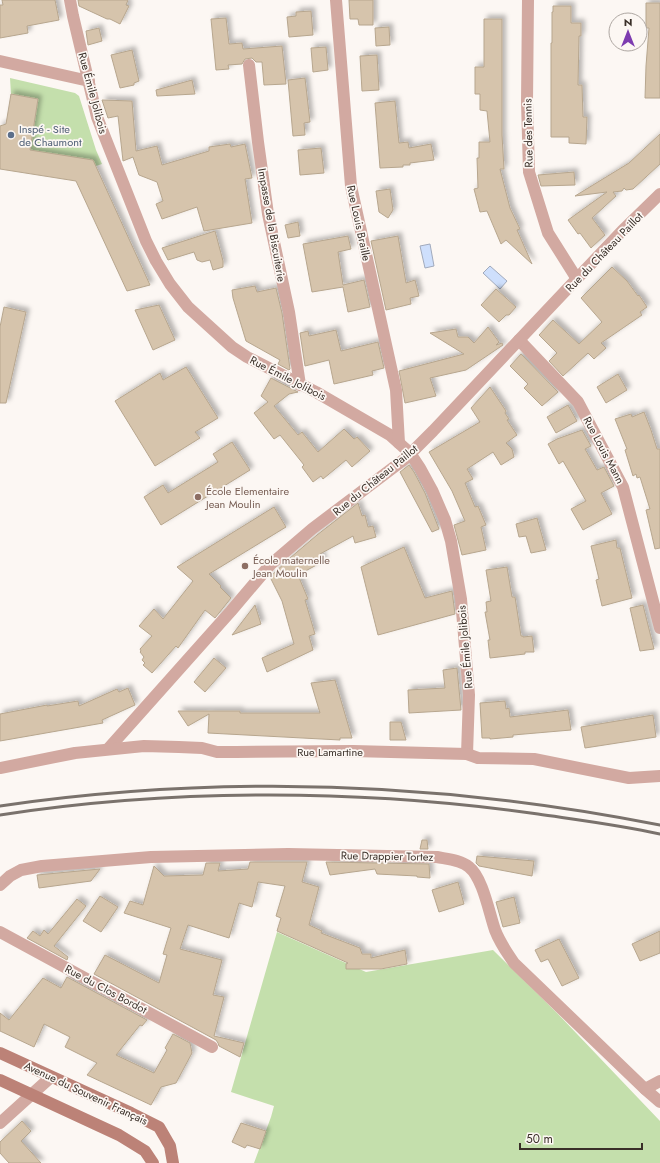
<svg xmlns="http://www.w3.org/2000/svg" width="660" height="1163" viewBox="0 0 660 1163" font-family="Jost,sans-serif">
<defs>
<filter id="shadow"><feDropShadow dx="3.5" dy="-3.5" stdDeviation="2" flood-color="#0004"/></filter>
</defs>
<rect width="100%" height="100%" fill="#fcf7f3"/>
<g fill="#c4dfac">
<path d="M10 78 75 93 79 96 96 150 102 164 96 166 30 150 38 99 11 94Z"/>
<path d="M277 932 366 972 493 950 557 1013 660 1121V1163H254L271 1117 274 1106 231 1092Z"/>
</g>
<g fill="#cedffc" stroke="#a1aabc">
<path d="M430 244 434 266 425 268 420 246Z"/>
<path d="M490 266 507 281 500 289 483 273Z"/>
</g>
<g fill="#d6c4ac" stroke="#b7a68e" filter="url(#shadow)">
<path d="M2 0H55L59 20 27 26 28 33 0 38V5H3Z"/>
<path d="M78 0H128L126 5 129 6 120 24 110 19H107L79 6Z"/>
<path d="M349 0H373V25H359L358 19H350Z"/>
<path d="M646 3H660V98H645L646 66 649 28H646Z"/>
<path d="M553 6H571V23H581V36H579L578 85H582L583 117H587L586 144 569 143V137H551V43H552V12H553Z"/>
<path d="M311 11 313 35 289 37 287 17 296 16V12Z"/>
<path d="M226 18 229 44 242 43 243 49 282 46 286 84 264 85 262 62H256L252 58 245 59 242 64 228 65 229 69 216 70 211 19Z"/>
<path d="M484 19H502V135L504 169H500L510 208 520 229 517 230 532 264 506 240 501 244 487 211 480 212 474 189 478 188 477 158H479V142H490L487 111 480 110V94H475V67H484Z"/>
<path d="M389 27 390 45 376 46 375 28Z"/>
<path d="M99 28 102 41 88 45 86 31Z"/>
<path d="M326 47 328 70 313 72 311 48Z"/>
<path d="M132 50 139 81 134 83V85L120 88 111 55Z"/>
<path d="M377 55 379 90 362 91 360 56Z"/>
<path d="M305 78 310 122 304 123 305 135 293 136 288 80Z"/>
<path d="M192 80 195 94 157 96 156 90Z"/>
<path d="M11 94 38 99 30 150 93 160 150 285 127 291 76 181 0 169V126L6 124Z"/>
<path d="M102 100 132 101 136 151 157 146 162 165 209 151V147L230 144 231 147 245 144 252 178 245 179 252 223 204 231 197 207 162 219 156 204 163 201 157 182 139 175 133 157 123 161 118 116 108 118Z"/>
<path d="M395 101 399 143 408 142 409 148 431 144 434 160 410 163V165H403V167L380 168 375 103Z"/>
<path d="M660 134V164L633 189 626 190 624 188 622 191 613 192 616 196 592 218 605 235 591 248 580 233 578 234 568 220 607 192 575 196 629 163Z"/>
<path d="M321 148 324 173 300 175 298 150Z"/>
<path d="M574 172 575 185 541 186 538 175Z"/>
<path d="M390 189 393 210 388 218 379 212 376 191Z"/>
<path d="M298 222 300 236 288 238 285 225Z"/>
<path d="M215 231 223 261V267L213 270 210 260 202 262 197 260 194 252 168 260 162 248Z"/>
<path d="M348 236 351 249 338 252 343 285 364 280 370 307 348 312 343 287 312 292 303 244Z"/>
<path d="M398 236 406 283 415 280 419 296 410 298 411 304 386 310 371 241Z"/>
<path d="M612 267 627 281 638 296 639 295 647 307 640 312 642 315 601 343 606 348 594 359 588 353 563 376 549 361 557 353 539 335 553 320 579 344 602 322 581 298Z"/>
<path d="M255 286 257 292 276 288 282 313 290 369 289 370 278 364 280 360 246 341 233 298 232 290Z"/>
<path d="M496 289 516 307 509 315H506L499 322 481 305Z"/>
<path d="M159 305 175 340 153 350 135 310Z"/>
<path d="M4 307 26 312 6 403H0V327Z"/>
<path d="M488 327 499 342 496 345 502 343 503 345 466 370 430 378 436 396 405 403 399 371 464 354 430 333 456 329 458 337H468L474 343Z"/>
<path d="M336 330 341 351 378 342 384 368 372 371 373 375 334 384 329 360 305 366 300 333 308 331 309 336Z"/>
<path d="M521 354 558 392 542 406 524 388 528 384 510 366Z"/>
<path d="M186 367 218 418 195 432 200 438 155 466 115 401 160 373 163 380Z"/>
<path d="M618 374 627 390 606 403 597 387Z"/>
<path d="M271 378 298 392 289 394 274 406 298 435 302 432 318 452 344 429 354 439 357 437 370 451 352 467 346 460 323 479 321 476 313 482 302 467 304 465 280 435 274 439 254 413 268 402 261 396Z"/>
<path d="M490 387 506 411 505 413 509 419 507 420 517 435 506 443 512 449 514 457 501 465 493 452 467 469 473 479 465 483 475 507 478 506 486 525 481 527 486 550 462 555 454 525 465 521 452 491 429 452 480 422 471 408Z"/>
<path d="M568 405 577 421 556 433 547 417Z"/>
<path d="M644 412 651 430 657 449H660V548L655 549 646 510 650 509 640 477 637 478 636 474 633 476 625 450 627 449 615 419 631 414 632 417Z"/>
<path d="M582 430 591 446 585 449 597 470 604 467 614 486 601 493 612 514 583 530 571 509 586 501 563 461 559 464 548 444 557 439Z"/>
<path d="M232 442 250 470 161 525 144 497 163 485 168 493 218 462 213 454Z"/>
<path d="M409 465 414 472 425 493 439 529 432 532 400 472Z"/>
<path d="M358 503 362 516 365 515 368 527 373 526 376 537 355 543 353 536 320 554 324 561 298 575 308 599 305 600 315 634 309 636 313 650 267 672 262 658 294 644 282 601 270 577 290 558 317 535Z"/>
<path d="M274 507 286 527 209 574 221 586 220 587 231 598 215 618 205 610 178 648 176 646 152 673 143 665 145 663 142 660 144 657 140 652 141 651 140 649 152 636 139 626 154 609 163 619 193 581 177 567Z"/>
<path d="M537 518 546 550 531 553 526 536 519 537 516 524Z"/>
<path d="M616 540 617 548H620L632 598 602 606 596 580 599 579 591 546Z"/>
<path d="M404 547 425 598 452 591 455 614 378 635 361 567Z"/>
<path d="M507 567 512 597H515L521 636H523V637L532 636 534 652H525V654L490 658 488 640H490L485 612H487L486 602 491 601 486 570Z"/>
<path d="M255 605 261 624 232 635Z"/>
<path d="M643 605 654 649 640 651 630 608Z"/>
<path d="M214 658 226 668 205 692 194 682Z"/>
<path d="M457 668 461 710 409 713 408 690 445 688 443 670Z"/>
<path d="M335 680 352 738H340V740L208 733 209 714 188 726 178 711H240V713H320L311 683Z"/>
<path d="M128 688 135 705 102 720 103 723 0 741V714L47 705V706L78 701 79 706 117 689 119 692Z"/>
<path d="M505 701 506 709 509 708 510 717 568 710 571 730 513 735V737L490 739V738H482L480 703Z"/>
<path d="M653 715 656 737 585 748 581 727Z"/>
<path d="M390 722H401L406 740H390Z"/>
<path d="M422 840H427L428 849H420Z"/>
<path d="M477 856 534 861 532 876 479 866 476 863Z"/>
<path d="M250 862H307L302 882 319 887 309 925 322 931 321 933 360 948 362 954H371V958L405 950 407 964 381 969H346V964L348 963 277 931 281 918 276 916 285 886 258 882 252 907 239 903 229 938 188 925 180 949 222 960 213 995 224 997 214 1036 244 1043 240 1057 219 1046 218 1043 216 1040 94 974 105 955 159 983 167 955 163 954 171 928 124 913 130 901 143 905 154 866 164 876 203 875 206 863H220L218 871 248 869Z"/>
<path d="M326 862 429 864 430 878 417 877V876L377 874 375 869 330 875Z"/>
<path d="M100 869 91 881 39 888 37 875Z"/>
<path d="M458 882 464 904 439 912 432 890Z"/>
<path d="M100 896 118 907 101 932 83 921Z"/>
<path d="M514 897 520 923 503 927 496 902Z"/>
<path d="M77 899 86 906 54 946 68 957 67 960 27 938 33 931 40 936 44 930 48 934Z"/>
<path d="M660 931V953L640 961 632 944Z"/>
<path d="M559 939 579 978 562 986 548 959 541 962 535 950Z"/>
<path d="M67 977 147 1020 142 1026 140 1025 116 1055 154 1073 167 1050 165 1048 173 1034 190 1043 192 1053 176 1083 161 1087 151 1105 87 1075 97 1063 65 1047 70 1037 44 1024 34 1047 0 1031V1013L9 1020 43 978 61 988Z"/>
<path d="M22 1121 31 1131 21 1141 41 1163H9L0 1153V1142Z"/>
<path d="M241 1123 266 1131 260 1149 247 1145 245 1148 232 1142Z"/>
</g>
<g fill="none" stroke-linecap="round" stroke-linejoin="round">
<g stroke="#d2a9a1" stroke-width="12">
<path d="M70 0 73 16 97 117 146 241 156 261 170 284 188 307 232 347 247 357 316 392 390 435 410 453 420 468 432 490 445 520 451 541 461 599 469 695 467 754"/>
<path d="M336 0 351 186 396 390 399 443"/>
<path d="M528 0 527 102 529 172 548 233 577 279"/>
<path d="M0 61 89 81"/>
<path d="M249 65 258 142 268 214 289 312 300 385"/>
<path d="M519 340 578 402 623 487 660 628"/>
<path d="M108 749 231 611 270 565 312 529 406 458 433 431 622 231 660 194"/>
<path d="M0 768 75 753 144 746 179 747 202 748 217 752H236L353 751 467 754 478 758 534 759 629 778 660 776"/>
<path d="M0 885 10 876 21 870 42 866 151 857 288 854 437 857C447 859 461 860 469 867 483 878 489 913 495 930 500 943 506 951 514 963L645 1089 660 1102"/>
<path d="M0 932 212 1047"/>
<path d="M645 1089 660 1081"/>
<path d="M0 1123 51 1077"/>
</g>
<g stroke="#bc8277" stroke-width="12">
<path d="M0 1053 131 1113 159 1127 170 1146 173 1163"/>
<path d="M0 1080 119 1135 145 1151 153 1163"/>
</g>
<g stroke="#7a726c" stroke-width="3">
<path d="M0 806C219 774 443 782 660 825"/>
<path d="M0 815C175 788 363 789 538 814 579 820 620 825 660 834"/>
</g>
</g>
<circle fill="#5c6f8a" stroke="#fcf7f3" stroke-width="1.5" cx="11" cy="135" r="4"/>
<g fill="#8d6e63" stroke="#fcf7f3" stroke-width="1.5">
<circle cx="198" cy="497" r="4"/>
<circle cx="245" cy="566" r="4"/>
</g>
<g text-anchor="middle" stroke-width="3.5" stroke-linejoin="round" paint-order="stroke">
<g font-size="11" fill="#392f28" stroke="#fcf7f3">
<text transform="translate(93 93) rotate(75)" y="4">Rue Émile Jolibois</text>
<text transform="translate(528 133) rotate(-91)" y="4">Rue des Tennis</text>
<text transform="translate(359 223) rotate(78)" y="4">Rue Louis Braille</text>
<text transform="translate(272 225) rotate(80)" y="4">Impasse de la Biscuiterie</text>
<text transform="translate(604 252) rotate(-46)" y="4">Rue du Château Paillot</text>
<text transform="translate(288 378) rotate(27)" y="4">Rue Émile Jolibois</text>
<text transform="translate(604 450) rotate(62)" y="4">Rue Louis Mann</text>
<text transform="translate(375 480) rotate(-39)" y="4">Rue du Château Paillot</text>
<text transform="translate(465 647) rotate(-95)" y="4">Rue Émile Jolibois</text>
<text x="330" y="756">Rue Lamartine</text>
<text transform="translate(387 856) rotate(1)" y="4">Rue Drappier Tortez</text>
<text transform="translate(106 989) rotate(28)" y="4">Rue du Clos Bordot</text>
<text transform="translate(86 1093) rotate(25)" y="4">Avenue du Souvenir Français</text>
</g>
<g font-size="11" fill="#4e5e75" stroke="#fcf7f3" text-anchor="start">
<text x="19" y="133">Inspé - Site<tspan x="19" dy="13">de Chaumont</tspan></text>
</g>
<g font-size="11" fill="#785e54" stroke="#fcf7f3" text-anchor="start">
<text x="206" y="495">École Elementaire<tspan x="206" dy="13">Jean Moulin</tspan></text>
<text x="253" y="564">École maternelle<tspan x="253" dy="13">Jean Moulin</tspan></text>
</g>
</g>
<g transform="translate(628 32)"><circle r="19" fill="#fcf7f3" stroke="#aea7a2"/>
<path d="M0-3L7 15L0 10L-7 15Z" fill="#7d3cb0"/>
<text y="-6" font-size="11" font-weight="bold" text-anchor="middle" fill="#392f28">N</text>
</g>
<path d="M520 1143v6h122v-6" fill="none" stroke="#392f28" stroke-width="2"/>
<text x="526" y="1143" font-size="12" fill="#392f28" stroke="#fcf7f3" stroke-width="3" paint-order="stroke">50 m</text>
</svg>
